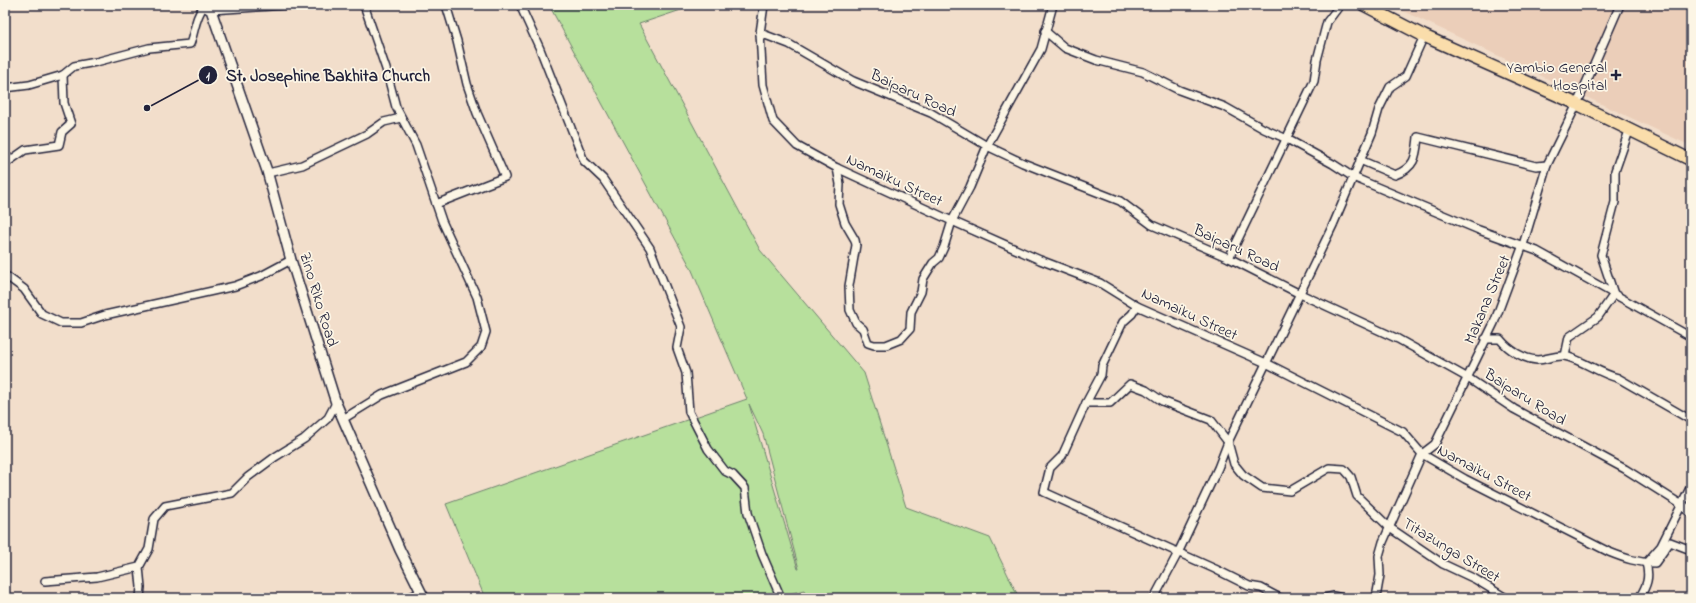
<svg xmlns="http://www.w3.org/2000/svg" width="1696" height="603" viewBox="0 0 1696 603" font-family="'Indie Flower',sans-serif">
<rect width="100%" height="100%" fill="#f2decb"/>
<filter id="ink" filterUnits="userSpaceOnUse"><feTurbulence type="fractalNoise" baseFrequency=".025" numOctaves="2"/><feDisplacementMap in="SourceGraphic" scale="8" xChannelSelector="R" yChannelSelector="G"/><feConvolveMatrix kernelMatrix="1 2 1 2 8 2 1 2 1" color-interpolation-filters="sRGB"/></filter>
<g filter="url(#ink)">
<path fill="#ebceb9" d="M1390 5H1691V146Z"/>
<path fill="#b7e09c" stroke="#6c816c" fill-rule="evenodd" d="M549 5H696L639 24 760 250 864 373 906 507 990 538 1019 598H807L804 590 775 598H485L446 504 747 399 691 268ZM749 404 763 434 799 569H798Z"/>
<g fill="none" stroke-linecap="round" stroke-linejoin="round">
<g stroke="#22223b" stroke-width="10">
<g id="minor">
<path d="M520 5 540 49 584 161 603 179 650 248 681 327 677 348 686 373 689 412 708 449 725 471 733 475 745 488 748 513 762 554 781 598"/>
<path d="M764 5 760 33 763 85 773 121 797 146 837 168 952 221 1040 260 1100 283 1137 306 1266 363 1403 432 1422 454 1465 479 1609 552C1624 558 1638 563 1655 563L1670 542 1691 550"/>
<path d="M211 10 286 5"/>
<path d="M1045 31 1065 48 1096 60 1143 72 1179 90 1225 107 1264 129 1287 139 1333 164 1353 177 1479 230 1537 251 1691 337"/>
<path d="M760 33 789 44 853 81 931 113 987 146 1023 163 1120 201 1152 225 1229 258 1296 292 1398 339 1468 378 1514 409 1625 469 1682 505"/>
<path d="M5 88 29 85 63 75 74 66 96 62 149 48 190 44C195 31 195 17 204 6"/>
<path d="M1360 160 1395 175C1416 167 1416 156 1418 137L1536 166 1547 165"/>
<path d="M5 164 25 150 59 145 62 132 71 124 64 103 63 75"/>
<path d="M837 168 840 184 839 204 845 223 855 240 856 245 849 286 850 310 856 323 863 329 868 343 874 345H886L901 339 910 329 911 312 921 292 923 279 933 263 939 258 944 247 952 221 970 187 987 146 1041 49 1053 5"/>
<path d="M268 173 302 165 367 134 384 122 401 118"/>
<path d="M436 204 505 177 477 113 467 84 457 41 446 5"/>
<path d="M1229 258 1314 81 1317 60 1327 22 1340 5"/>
<path d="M5 275 24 289 42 314 61 323H81L105 315 235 286 261 276 291 260"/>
<path d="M1485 339H1500C1509 350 1523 359 1537 360 1546 360 1555 355 1564 356 1579 358 1600 374 1618 378L1691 420"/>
<path d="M1565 356 1569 337 1598 317 1614 294 1601 255 1615 202V171L1629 131"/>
<path d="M1086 403 1101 375 1102 366 1123 322 1132 314 1137 306"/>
<path d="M343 419 382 395 466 362 481 347 486 332 477 297 442 221 416 145 396 107 386 69 364 5"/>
<path d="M139 567 141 587 140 598"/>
<path d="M45 581 97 577 139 567 149 549 154 519 165 506 232 493 248 477 275 457 304 439 328 418 336 403"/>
<path d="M408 598 421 592"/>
<path d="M1154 598 1178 553 1218 468 1228 442 1333 225 1372 133 1379 109 1390 87 1406 76 1424 36"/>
<path d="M1280 598 1261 588 1249 586 1215 569 1044 492 1050 468 1062 456 1086 403H1110L1130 384 1146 390 1162 401 1211 420 1228 442 1234 464 1243 475 1262 488 1290 491 1329 468 1344 469 1351 477 1357 496 1390 528 1443 564 1475 579 1506 598"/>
<path d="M1325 598 1333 596 1342 598"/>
<path d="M1376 598 1380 575 1379 556 1383 542 1422 454 1435 444 1494 323 1523 245 1547 165 1577 104 1620 5"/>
<path d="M1639 598C1647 586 1650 577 1646 563L1661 546 1691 486"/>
</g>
</g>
<g stroke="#22223b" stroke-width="12">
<g id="tertiary">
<path d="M206 5 204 6 211 10 267 171 291 260 336 403 400 550 424 598"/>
<path d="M1682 505 1691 512"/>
</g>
</g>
<g stroke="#22223b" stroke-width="14">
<path id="primary" d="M1364 5 1424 36 1577 104 1691 160"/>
</g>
<use href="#minor" stroke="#fcf5e5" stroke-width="7"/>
<use href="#tertiary" stroke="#fcf5e5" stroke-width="9"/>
<use href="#primary" stroke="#faddab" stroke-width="11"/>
</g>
</g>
<path fill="#22223b" stroke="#fcf5e5" stroke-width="1.5" d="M1614 69h4v4h4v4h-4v4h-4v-4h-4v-4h4z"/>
<g text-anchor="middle" stroke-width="3.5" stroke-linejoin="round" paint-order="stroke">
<g font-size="16" fill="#22223b" stroke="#fcf5e5" text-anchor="end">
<text x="1607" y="72">Yambio General<tspan x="1607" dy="18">Hospital</tspan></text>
</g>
<g font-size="16" fill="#22223b" stroke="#fcf5e5">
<text transform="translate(914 92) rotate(25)" y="6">Baiparu Road</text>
<text transform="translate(895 179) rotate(25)" y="6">Namaiku Street</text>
<text transform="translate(1237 247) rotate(25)" y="6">Baiparu Road</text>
<text transform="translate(320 299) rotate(73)" y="6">Zino Riko Road</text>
<text transform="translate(1486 299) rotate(-67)" y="6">Makana Street</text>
<text transform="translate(1190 313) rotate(25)" y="6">Namaiku Street</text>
<text transform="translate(1526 396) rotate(32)" y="6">Baiparu Road</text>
<text transform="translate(1485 472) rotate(28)" y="6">Namaiku Street</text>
<text transform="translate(1452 549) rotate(31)" y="6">Titazunga Street</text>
</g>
</g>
<path fill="none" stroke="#22223b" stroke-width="1.5" d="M147 108L208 75"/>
<g fill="#22223b" stroke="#fcf5e5" stroke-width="1.5">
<circle cx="147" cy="108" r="4"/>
<circle cx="208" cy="75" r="10"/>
</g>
<g font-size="12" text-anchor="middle" font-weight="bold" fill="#fff">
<text x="208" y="80">1</text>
</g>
<g font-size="17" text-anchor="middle" font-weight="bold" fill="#22223b" stroke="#fcf5e5" stroke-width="3.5" stroke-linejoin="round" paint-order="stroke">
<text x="328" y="81">St. Josephine Bakhita Church</text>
</g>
<rect width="1696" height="603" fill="none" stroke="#fcf5e5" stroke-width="20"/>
<rect x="10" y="10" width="1676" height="583" fill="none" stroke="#22223b" stroke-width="1.5" filter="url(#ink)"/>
</svg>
